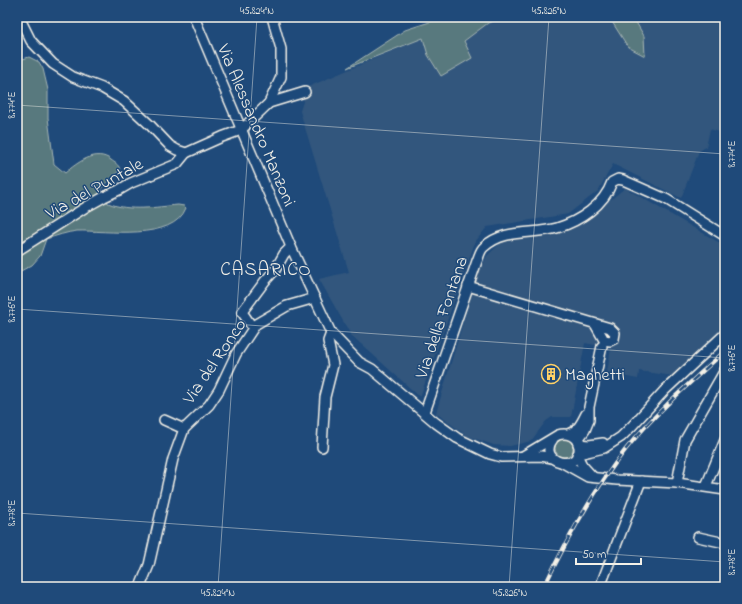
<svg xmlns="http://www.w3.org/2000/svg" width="742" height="604" viewBox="0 0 742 604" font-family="'Indie Flower',sans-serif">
<rect width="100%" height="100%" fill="#1f4a7a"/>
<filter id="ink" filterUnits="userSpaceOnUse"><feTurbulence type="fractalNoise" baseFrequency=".025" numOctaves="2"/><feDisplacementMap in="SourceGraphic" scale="8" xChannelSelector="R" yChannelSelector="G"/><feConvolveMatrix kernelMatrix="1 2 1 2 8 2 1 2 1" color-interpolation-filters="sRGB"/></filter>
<g filter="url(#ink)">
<g fill="#33577d">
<path d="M503 17H609L628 47 644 56V36L633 17H725V132L723 133 710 129 706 147 699 151 681 198 613 164 598 191 568 214 487 227 475 242 420 397 351 335 319 279 349 272 300 111 308 87 423 38 428 55 463 41 488 23Z"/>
<path d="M625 188 725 246V325L674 376 639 371 638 379 607 373 611 348 585 343 571 417H552L546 421 531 441 510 446 494 445 467 436 436 413 478 273 487 256 503 241 523 237 545 236 568 230 593 214Z"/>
</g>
<g fill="#59797e" stroke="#a6b5b3">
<path d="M445 17H503L488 23 464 41 472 58 441 76 428 55 423 38 347 68 405 30Z"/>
<path d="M609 17H633L644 36 645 56 628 47Z"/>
<path d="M29 57 39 62 43 69 48 90V118L54 164 65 173C77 163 96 148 111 160 115 163 118 164 120 169L113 178 105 184 100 190 108 203C129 212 156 207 178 205L184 206 186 208C173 242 106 230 77 231 67 232 56 236 46 239L40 256 32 265 17 273V61Z"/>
<circle cx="564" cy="448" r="9"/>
</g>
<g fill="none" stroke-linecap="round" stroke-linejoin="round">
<g stroke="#f4f1e8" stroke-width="12">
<g id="minor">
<path d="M19 17 31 41 53 64 73 77 102 88 124 101 150 125 170 146 177 150 186 153 222 137 241 130 269 103 281 77V49L272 17"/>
<path d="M194 17 291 247 331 333 359 362 372 369 436 423 457 438 490 454 501 457 541 456 552 458"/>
<path d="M269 103 305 92"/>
<path d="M17 251 86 207 104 197 119 190 131 183 177 164 186 153"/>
<path d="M468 286 610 328 615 333 614 339 610 341 604 340 595 324"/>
<path d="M253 328 242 312 265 281 275 270 284 254 291 247"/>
<path d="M425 412 477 261C479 257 480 250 484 247 504 228 533 235 557 228 580 221 604 205 612 182L618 179 623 180 666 199 725 236"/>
<path d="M164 420 184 429"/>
<path d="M568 434C578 431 582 422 586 414"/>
<path d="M577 441 585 430 589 420V407L602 346"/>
<path d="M578 444 589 445 603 443"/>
<path d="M322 447 325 397 333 365 328 341 331 333"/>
<path d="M578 454 604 448 621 437 632 426 664 391 725 334"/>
<path d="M577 455 582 465 593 477"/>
<path d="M523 456 558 435C567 432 577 436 579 446 582 474 535 463 553 439"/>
<path d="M563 463 588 477 617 480 677 483 725 490"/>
<path d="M677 483 685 440 725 370"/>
<path d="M706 486 725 440"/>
<path d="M698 537 725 543"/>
<path d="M140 587 149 565 173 459 184 429 209 405 219 390 236 354 256 324 287 306 315 298"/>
<path d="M600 587 641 481"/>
</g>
</g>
<use href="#minor" stroke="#1f4a7a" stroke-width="9"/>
<g stroke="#f4f1e8" stroke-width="4">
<path id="rail" d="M544 587C567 539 593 491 626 449 655 413 691 382 725 351"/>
</g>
<use href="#rail" stroke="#1f4a7a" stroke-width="2.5" stroke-dasharray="8" stroke-linecap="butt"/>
</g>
</g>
<path fill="none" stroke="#f4f1e8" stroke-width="1" stroke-opacity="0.45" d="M17 105 725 154M17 309 725 358M17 513 725 562M218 587 257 17M509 587 549 17"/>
<defs>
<g id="building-ring" transform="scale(1)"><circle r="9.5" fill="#1f4a7a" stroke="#ffd166" stroke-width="1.5"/><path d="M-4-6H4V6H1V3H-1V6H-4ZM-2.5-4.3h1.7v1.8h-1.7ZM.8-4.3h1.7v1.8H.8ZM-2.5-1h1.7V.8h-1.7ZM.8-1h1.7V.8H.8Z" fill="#ffd166"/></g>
</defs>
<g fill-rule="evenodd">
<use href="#building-ring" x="551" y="374"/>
</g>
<g text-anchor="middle" stroke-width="3" stroke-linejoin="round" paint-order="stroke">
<g font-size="18" fill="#f4f1e8" stroke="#1f4a7a">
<text transform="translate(257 125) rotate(67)" y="6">Via Alessandro Manzoni</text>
<text transform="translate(94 188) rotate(-29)" y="6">Via del Puntale</text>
<text transform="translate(441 317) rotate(-71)" y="6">Via della Fontana</text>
<text transform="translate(214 361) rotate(-56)" y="6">Via del Ronco</text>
</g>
<g font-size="18" fill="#f4f1e8" stroke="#1f4a7a" text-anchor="start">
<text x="565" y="380">Maghetti</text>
</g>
<g font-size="19" letter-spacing="1" fill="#f4f1e8" stroke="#1f4a7a">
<text x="266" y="275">CASARICO</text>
</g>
</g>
<rect width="742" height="604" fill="none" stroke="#1f4a7a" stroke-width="44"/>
<path d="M576 558v6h65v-6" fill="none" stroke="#f4f1e8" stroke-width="2"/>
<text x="582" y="558" font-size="12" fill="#f4f1e8" stroke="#1f4a7a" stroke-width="3" paint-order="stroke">50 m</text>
<rect x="22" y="22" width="698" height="560" fill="none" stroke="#f4f1e8" stroke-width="1.5"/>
<g font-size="10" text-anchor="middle" fill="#f4f1e8">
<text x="257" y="14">45.824°N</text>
<text x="549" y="14">45.826°N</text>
<text transform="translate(11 105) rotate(-90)" y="4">8.774°E</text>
<text transform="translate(731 154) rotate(-90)" y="4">8.774°E</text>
<text transform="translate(11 309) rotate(-90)" y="4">8.776°E</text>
<text transform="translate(731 358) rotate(-90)" y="4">8.776°E</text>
<text transform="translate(11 513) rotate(-90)" y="4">8.778°E</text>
<text transform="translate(731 562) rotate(-90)" y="4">8.778°E</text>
<text x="218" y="596">45.824°N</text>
<text x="510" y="596">45.826°N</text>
</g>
</svg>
